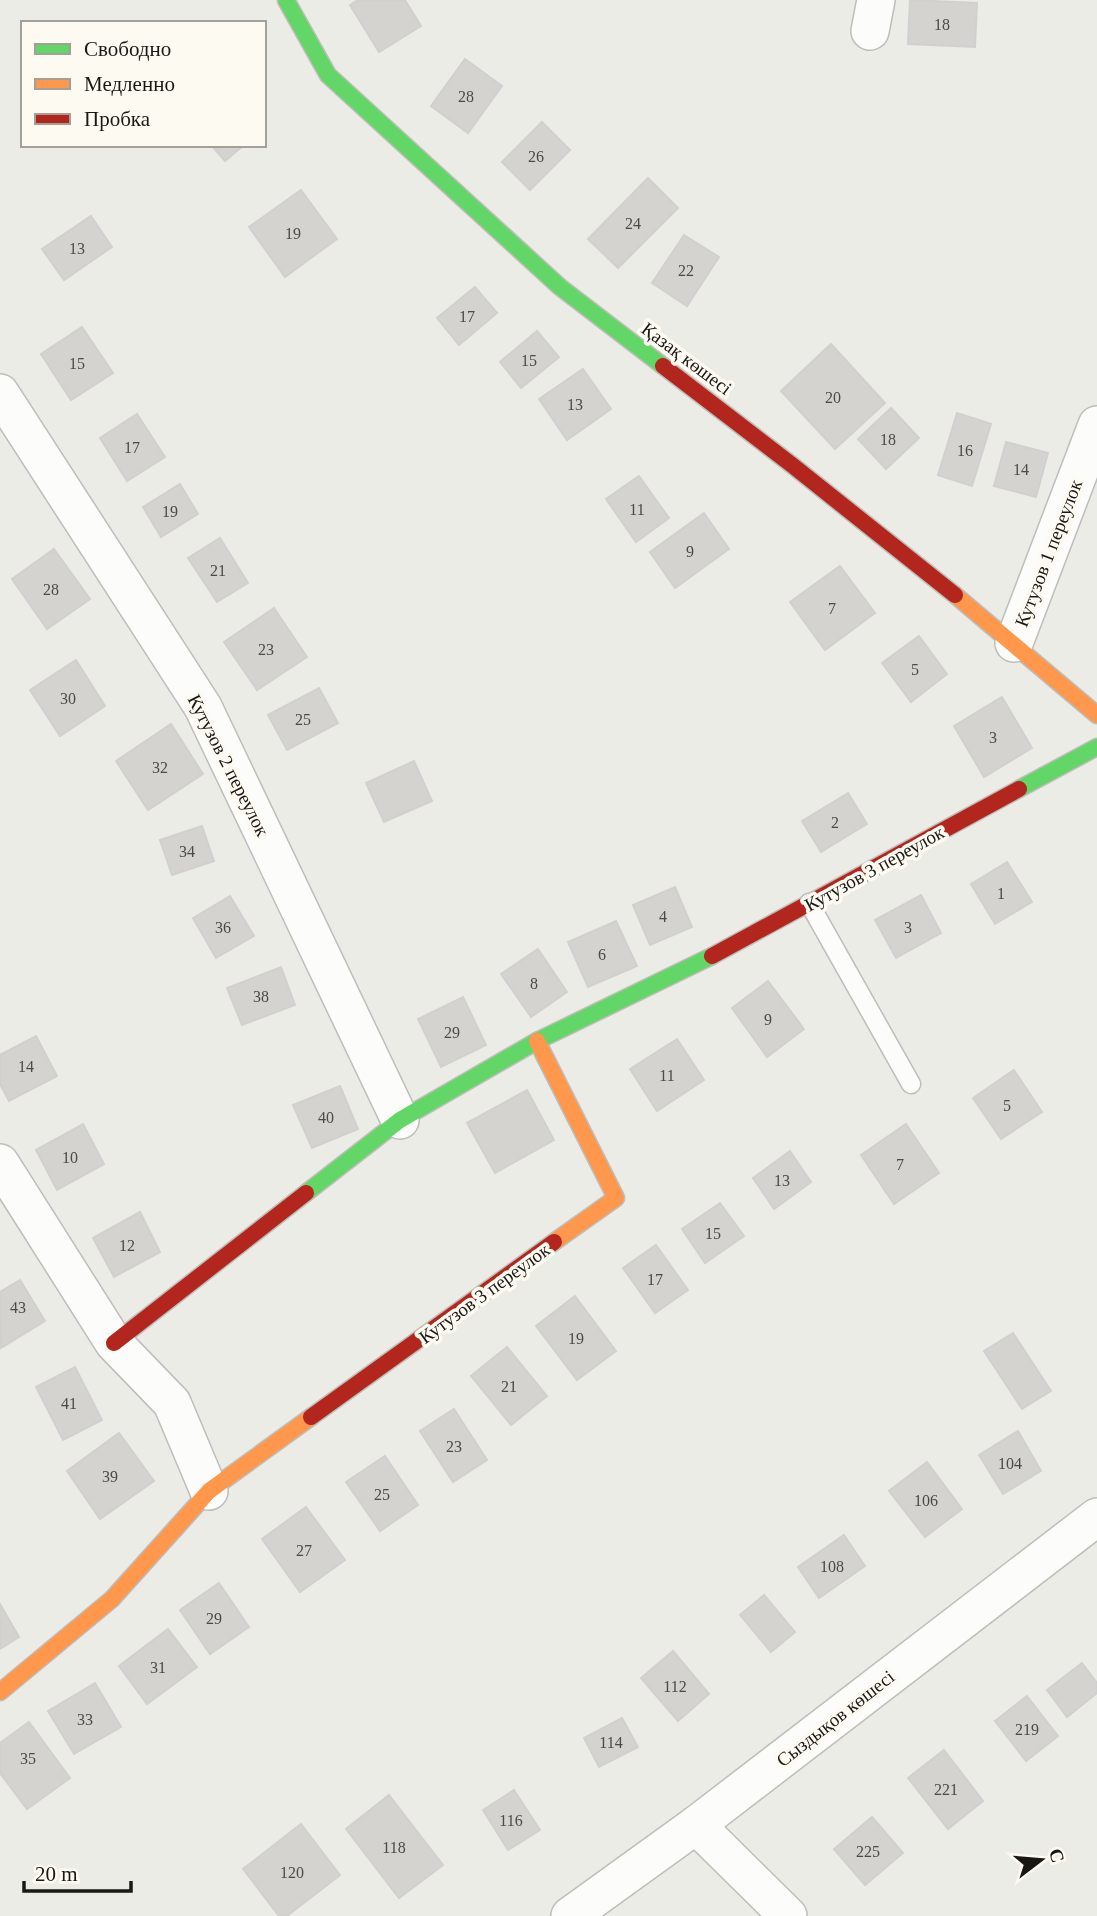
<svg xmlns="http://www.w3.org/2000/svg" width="1097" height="1916" viewBox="0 0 1097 1916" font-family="Georgia,serif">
<rect width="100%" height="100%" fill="#ecece7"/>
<g fill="#d4d3d0" stroke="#d2d0ce" stroke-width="2">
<path d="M358 0H405L421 26 379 52 350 5Z"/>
<path d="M910 0 977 3 975 47 908 44Z"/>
<path d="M465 59 502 86 468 133 431 106Z"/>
<path d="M542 122 570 150 530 190 502 162Z"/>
<path d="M211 145H244L225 161Z"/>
<path d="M648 178 678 208 618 268 588 239Z"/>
<path d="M301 190 337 239 285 277 249 227Z"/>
<path d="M91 216 112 247 64 280 42 249Z"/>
<path d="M684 235 719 257 687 306 652 283Z"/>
<path d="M475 287 497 313 459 345 437 318Z"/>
<path d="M82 327 113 373 71 400 41 354Z"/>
<path d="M537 331 559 357 521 388 500 362Z"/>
<path d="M831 344 885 403 835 449 781 391Z"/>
<path d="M583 369 611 409 567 440 539 399Z"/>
<path d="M891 408 919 438 886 469 858 439Z"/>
<path d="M957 413 991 424 972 486 938 475Z"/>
<path d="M137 414 165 457 127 481 100 438Z"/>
<path d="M1006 442 1048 453 1036 497 994 486Z"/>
<path d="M639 476 669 518 636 542 606 499Z"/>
<path d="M180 484 198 514 161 537 143 507Z"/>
<path d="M704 513 729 549 675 588 650 552Z"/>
<path d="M220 538 248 583 217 602 188 558Z"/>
<path d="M54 549 90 599 47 629 12 579Z"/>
<path d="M840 566 875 613 825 650 790 602Z"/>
<path d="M274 608 307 657 257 690 224 642Z"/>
<path d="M919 636 947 674 911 702 882 663Z"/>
<path d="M76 660 105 706 60 736 30 690Z"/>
<path d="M319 688 338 723 287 750 268 715Z"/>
<path d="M1002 697 1032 748 984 777 954 726Z"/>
<path d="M171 724 203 774 148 810 116 761Z"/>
<path d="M414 761 432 801 384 822 366 783Z"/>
<path d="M848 793 867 824 821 852 802 821Z"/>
<path d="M202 826 214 861 172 875 160 840Z"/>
<path d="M1007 862 1032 902 995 924 971 884Z"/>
<path d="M675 887 692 927 650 945 633 905Z"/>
<path d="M921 895 941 933 896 958 875 920Z"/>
<path d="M230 896 254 936 216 958 193 918Z"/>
<path d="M616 921 637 966 588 987 568 942Z"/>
<path d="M538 949 567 992 531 1017 501 974Z"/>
<path d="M281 967 295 1005 242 1025 227 988Z"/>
<path d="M768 981 804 1029 767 1057 732 1008Z"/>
<path d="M463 997 486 1045 441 1067 418 1019Z"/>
<path d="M36 1036 57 1076 9 1101 0 1084V1055Z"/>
<path d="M677 1039 704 1080 657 1111 630 1069Z"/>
<path d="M1014 1070 1042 1112 1001 1139 973 1098Z"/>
<path d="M340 1086 358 1129 312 1148 293 1105Z"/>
<path d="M527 1090 554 1140 495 1173 467 1123Z"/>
<path d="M83 1124 104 1164 57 1190 36 1150Z"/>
<path d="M906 1124 939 1173 894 1204 861 1155Z"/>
<path d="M790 1151 811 1182 774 1209 753 1178Z"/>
<path d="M720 1203 744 1236 705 1263 682 1229Z"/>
<path d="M140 1212 160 1252 114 1277 93 1238Z"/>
<path d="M656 1245 688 1290 655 1313 623 1268Z"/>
<path d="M20 1280 45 1321 1 1348 0 1292Z"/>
<path d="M575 1296 616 1351 577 1380 536 1326Z"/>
<path d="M1013 1333 1051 1391 1022 1409 984 1351Z"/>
<path d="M507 1347 547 1396 511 1425 471 1376Z"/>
<path d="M75 1367 102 1420 63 1440 36 1387Z"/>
<path d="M454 1409 487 1460 453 1482 420 1431Z"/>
<path d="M1018 1431 1041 1471 1003 1494 979 1455Z"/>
<path d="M119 1433 154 1481 100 1519 67 1471Z"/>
<path d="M385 1456 418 1505 380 1531 346 1482Z"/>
<path d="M927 1462 962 1509 925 1537 889 1491Z"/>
<path d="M306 1507 345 1560 300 1592 262 1539Z"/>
<path d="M844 1535 865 1566 819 1598 798 1567Z"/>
<path d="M219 1583 249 1627 210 1654 180 1610Z"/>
<path d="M764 1595 795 1632 771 1652 740 1615Z"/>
<path d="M0 1604 19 1637 0 1649Z"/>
<path d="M168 1629 197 1667 147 1704 119 1666Z"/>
<path d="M673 1651 709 1694 678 1721 641 1678Z"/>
<path d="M1082 1663 1097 1683V1693L1067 1717 1047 1690Z"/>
<path d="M95 1683 121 1727 74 1754 48 1711Z"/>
<path d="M1027 1696 1058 1736 1026 1761 995 1721Z"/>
<path d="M622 1718 638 1747 599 1767 584 1738Z"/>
<path d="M29 1722 70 1778 27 1809 0 1773V1743Z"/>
<path d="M944 1750 983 1801 948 1829 908 1778Z"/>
<path d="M514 1790 540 1830 508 1850 483 1810Z"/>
<path d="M389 1795 443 1865 399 1898 346 1829Z"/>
<path d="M872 1817 903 1853 865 1885 834 1849Z"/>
<path d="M301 1824 340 1875 287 1916H279L243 1869Z"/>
</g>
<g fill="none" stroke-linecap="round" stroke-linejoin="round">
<g stroke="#bebdb9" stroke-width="21">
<path id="lane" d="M809 903 911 1084"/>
</g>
<g stroke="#bebdb9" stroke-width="40">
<g id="street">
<path d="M870 31 876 0"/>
<path d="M0 393 203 707 400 1120"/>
<path d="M1014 643 1097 425"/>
<path d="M0 1163 114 1343 172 1403 209 1491"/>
<path d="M696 1825 788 1916"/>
<path d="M570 1916 696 1825 1097 1517"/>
</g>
</g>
<g stroke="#bebdb9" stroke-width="19">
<g id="fast">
<path d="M286 0 328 75 560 287 663 366"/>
<path d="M1019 789 1097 747"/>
<path d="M306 1193 400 1120 537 1041 712 956"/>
</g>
</g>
<g stroke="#bebdb9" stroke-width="19">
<g id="slow">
<path d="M955 595 1097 715"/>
<path d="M537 1041 616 1198 554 1242"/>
<path d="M0 1692 112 1599 209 1491 311 1417"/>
</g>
</g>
<g stroke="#bebdb9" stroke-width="19">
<g id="jam">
<path d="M663 366 792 465 955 595"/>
<path d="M712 956 1019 789"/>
<path d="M114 1343 306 1193"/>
<path d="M311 1417 554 1242"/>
</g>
</g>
<use href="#lane" stroke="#fcfcfb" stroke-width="18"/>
<use href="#street" stroke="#fcfcfb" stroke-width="37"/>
<use href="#fast" stroke="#63d668" stroke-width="16"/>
<use href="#slow" stroke="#ff974d" stroke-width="16"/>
<use href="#jam" stroke="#b3261e" stroke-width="16"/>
</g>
<g text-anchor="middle" stroke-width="7" stroke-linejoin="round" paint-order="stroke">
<g font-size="16" fill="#4b4a47">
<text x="942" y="30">18</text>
<text x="466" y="102">28</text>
<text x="536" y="162">26</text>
<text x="633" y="229">24</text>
<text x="293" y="239">19</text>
<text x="77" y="254">13</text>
<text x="686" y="276">22</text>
<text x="467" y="322">17</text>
<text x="529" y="366">15</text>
<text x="77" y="369">15</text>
<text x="833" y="403">20</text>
<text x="575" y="410">13</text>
<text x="888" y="445">18</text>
<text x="132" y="453">17</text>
<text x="965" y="456">16</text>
<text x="1021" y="475">14</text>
<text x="637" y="515">11</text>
<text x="170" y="517">19</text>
<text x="690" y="557">9</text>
<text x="218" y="576">21</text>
<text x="51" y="595">28</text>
<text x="832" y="614">7</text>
<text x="266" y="655">23</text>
<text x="915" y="675">5</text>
<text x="68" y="704">30</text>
<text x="303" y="725">25</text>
<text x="993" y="743">3</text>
<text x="160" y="773">32</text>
<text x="835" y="828">2</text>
<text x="187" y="857">34</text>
<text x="1001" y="899">1</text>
<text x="663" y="922">4</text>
<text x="223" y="933">36</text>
<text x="908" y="933">3</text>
<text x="602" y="960">6</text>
<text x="534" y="989">8</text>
<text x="261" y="1002">38</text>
<text x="768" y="1025">9</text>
<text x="452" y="1038">29</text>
<text x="26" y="1072">14</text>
<text x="667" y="1081">11</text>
<text x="1007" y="1111">5</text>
<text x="326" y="1123">40</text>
<text x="70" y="1163">10</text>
<text x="900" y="1170">7</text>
<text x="782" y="1186">13</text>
<text x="713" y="1239">15</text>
<text x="127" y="1251">12</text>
<text x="655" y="1285">17</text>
<text x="18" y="1313">43</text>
<text x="576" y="1344">19</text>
<text x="509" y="1392">21</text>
<text x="69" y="1409">41</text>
<text x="454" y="1452">23</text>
<text x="1010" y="1469">104</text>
<text x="110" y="1482">39</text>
<text x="382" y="1500">25</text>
<text x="926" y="1506">106</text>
<text x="304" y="1556">27</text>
<text x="832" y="1572">108</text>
<text x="214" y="1624">29</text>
<text x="158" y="1673">31</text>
<text x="675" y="1692">112</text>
<text x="85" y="1725">33</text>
<text x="1027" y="1735">219</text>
<text x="611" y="1748">114</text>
<text x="28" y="1764">35</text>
<text x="946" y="1795">221</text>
<text x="511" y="1826">116</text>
<text x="394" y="1853">118</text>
<text x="868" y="1857">225</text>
<text x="292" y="1878">120</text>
</g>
<g font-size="19" fill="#191815" stroke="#fdfaf1">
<text transform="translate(687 358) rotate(37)" y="7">Қазақ көшесі</text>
<text transform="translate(1048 553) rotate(-69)" y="7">Кутузов 1 переулок</text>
<text transform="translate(229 765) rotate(63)" y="7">Кутузов 2 переулок</text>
<text transform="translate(874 868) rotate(-29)" y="7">Кутузов 3 переулок</text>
<text transform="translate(484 1293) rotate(-36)" y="7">Кутузов 3 переулок</text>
<text transform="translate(835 1718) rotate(-38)" y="7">Сыздықов көшесі</text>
</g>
</g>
<rect x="21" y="21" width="245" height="126" fill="#fdfaf1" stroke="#a2a099" stroke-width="2"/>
<rect x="35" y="44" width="35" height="10" fill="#63d668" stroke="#a2a099" stroke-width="2"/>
<text x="84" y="56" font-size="21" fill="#191815">Свободно</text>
<rect x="35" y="79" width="35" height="10" fill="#ff974d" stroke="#a2a099" stroke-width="2"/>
<text x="84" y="91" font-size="21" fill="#191815">Медленно</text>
<rect x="35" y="114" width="35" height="10" fill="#b3261e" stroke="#a2a099" stroke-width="2"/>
<text x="84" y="126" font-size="21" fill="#191815">Пробка</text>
<g transform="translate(1041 1860) rotate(74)" stroke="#fdfaf1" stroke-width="5" paint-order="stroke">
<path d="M0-5L12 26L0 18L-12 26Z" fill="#191815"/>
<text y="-10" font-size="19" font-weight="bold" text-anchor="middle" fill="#191815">С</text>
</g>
<path d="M24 1881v10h107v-10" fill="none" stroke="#191815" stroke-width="3.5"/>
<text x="35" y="1881" font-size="21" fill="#191815" stroke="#fdfaf1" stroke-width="5" paint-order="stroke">20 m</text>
</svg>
